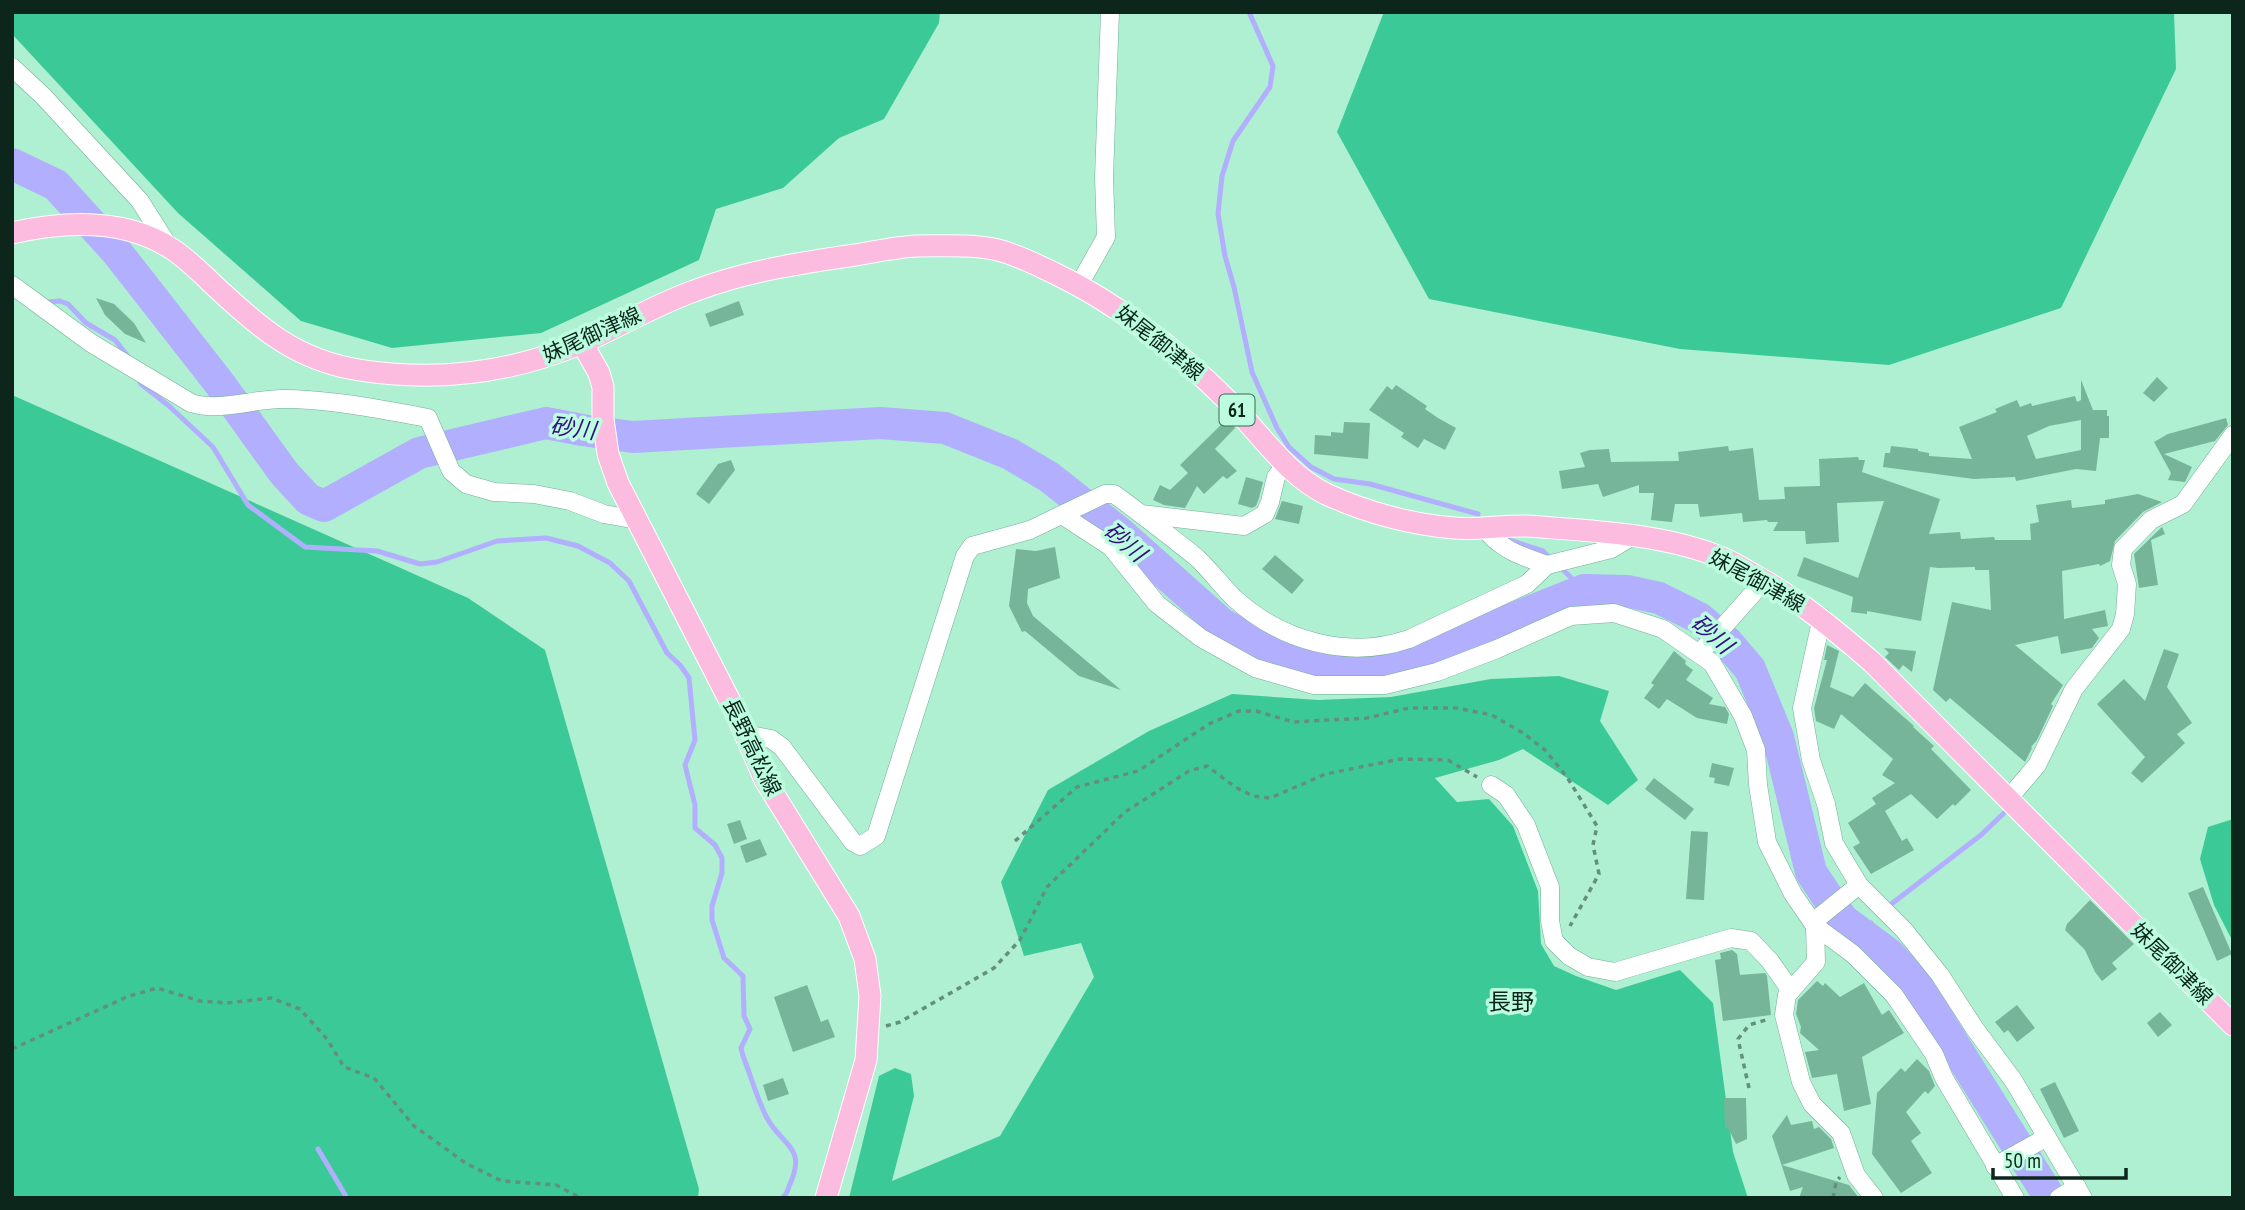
<svg xmlns="http://www.w3.org/2000/svg" width="2245" height="1210" viewBox="0 0 2245 1210" font-family="'PT Sans Narrow','Noto Sans JP',sans-serif">
<rect width="100%" height="100%" fill="#afefd2"/>
<g fill="#3cc998">
<path d="M12 12H940L939 23 884 119 839 138 783 188 716 209 699 260 541 333 392 348 301 321 178 213 12 34Z"/>
<path d="M1384 12H2174L2176 69 2061 308 1889 365 1680 349 1429 299 1337 132Z"/>
<path d="M12 395 468 598 545 650 699 1189 698 1198H12Z"/>
<path d="M1559 676 1609 691 1600 721 1638 780 1608 805 1523 749 1499 760 1435 778 1457 802 1489 799 1513 826 1538 891 1541 944 1554 966 1576 976 1616 990 1680 970 1713 1003 1733 1152 1748 1198H849L879 1076 895 1068 911 1074 914 1096 892 1181 1000 1136 1094 977 1081 943 1024 956 1001 882 1048 790 1149 731 1232 694 1318 700 1391 697 1491 679Z"/>
<path d="M2233 819V942L2214 905 2200 859 2208 827Z"/>
</g>
<g fill="none" stroke-linecap="round" stroke-linejoin="round">
<g stroke="#b2affe" stroke-width="5">
<path d="M1249 12 1273 66 1270 87 1233 141 1222 176 1218 214 1225 256 1234 287 1252 372 1277 428 1289 447 1311 467 1334 479 1370 484 1478 514"/>
<path d="M48 302 60 301 68 304 86 323 115 340 130 359"/>
<path d="M138 378 141 384 169 406 213 447 248 505 305 547 377 551 420 564 437 562 497 541 546 538 578 546 610 563 629 581 667 653 680 665 689 678 695 740 685 765 695 805V828L715 845 722 858V873L712 906V920L724 958 743 976 744 1016 750 1029 741 1048 743 1056C751 1076 757 1099 767 1118 782 1146 807 1146 790 1184 787 1190 788 1194 782 1198"/>
<path d="M1506 539 1543 551 1551 559"/>
<path d="M1558 565 1584 590"/>
<path d="M1890 905 1981 835 2006 811"/>
<path d="M1860 933 1871 923"/>
<path d="M318 1149 347 1198"/>
</g>
<path stroke="#b2affe" stroke-width="32" d="M12 164 56 185 116 251 220 384 284 473 308 499 324 506 419 453 546 423 582 430 633 437 880 423 945 428 1010 454 1049 477 1120 533 1222 624 1284 655 1336 665 1393 662 1462 639 1584 590 1627 591 1659 598 1699 618 1727 642 1750 669 1778 737 1811 872 1842 919 1889 954 1916 984 2050 1198"/>
</g>
<g fill="#77b59a" fill-rule="evenodd">
<path d="M96 298 114 304 134 323 146 343 125 334 105 315Z"/>
<path d="M739 301 744 315 710 327 705 314Z"/>
<path d="M2157 377 2168 388 2154 402 2143 393Z"/>
<path d="M2081 380 2093 410H2107V416H2109V438H2100L2096 471 2076 469 2016 481 2015 477 1974 479 1883 467 1885 453H1890L1891 446 1918 449V451L1929 453V456L1972 459 1959 427 1997 412 1995 409 2017 400 2020 407 2031 403 2032 406 2075 396 2077 402 2081 400ZM2081 420V450L2036 459 2027 436 2049 426Z"/>
<path d="M1396 385 1427 406 1425 409 1438 418 1456 428 1445 450 1424 439 1418 448 1401 437 1404 433 1369 410 1387 386 1392 390Z"/>
<path d="M2226 418 2228 425 2215 441 2164 454 2192 467 2185 482 2168 480 2171 473 2154 442 2168 434Z"/>
<path d="M1227 419 1235 428 1215 449 1237 471 1227 479 1223 476 1204 494 1197 486 1185 508 1164 505 1153 500 1160 485 1170 490 1188 473 1180 465Z"/>
<path d="M1344 422 1370 423 1368 459 1314 454 1315 435 1331 436V432L1343 433Z"/>
<path d="M1728 446 1729 451 1753 448 1759 500 1785 499 1784 487 1820 486 1819 459 1858 457 1859 460H1865L1862 472 1940 499 1929 534 1960 532 1961 539 1994 537 1995 540H2031L2030 524 2039 522 2036 505 2071 500 2072 508 2105 504V500L2138 494 2162 502 2143 512 2115 541 2110 561 2100 566 2099 564 2062 571 2064 619 2105 610 2108 626 2092 629 2099 638 2092 648 2061 654 2058 636 2015 645 2063 685 2051 704 2053 706 2037 740 2031 747 2032 748 2025 762 1950 698 1946 702 1933 690 1952 602 1991 610 1989 570H1975V567L1938 568 1930 567 1921 621 1867 611V614L1851 612 1853 597 1797 576 1804 557 1858 578 1884 501 1837 503 1839 542 1806 544 1805 531H1773L1778 522H1768L1767 520 1743 522 1742 513 1700 517 1698 504H1675L1672 522 1651 520 1654 493H1639V485L1603 497 1598 484 1562 489 1559 471 1585 467 1580 453 1590 450 1609 449 1611 462 1679 461 1678 452Z"/>
<path d="M731 460 735 470 709 504 696 494 718 464Z"/>
<path d="M1246 477 1263 482 1259 498 1256 506 1252 508 1238 504Z"/>
<path d="M1282 501 1303 506 1299 524 1275 519Z"/>
<path d="M2162 527 2165 534 2151 540 2158 585 2139 588 2134 554Z"/>
<path d="M1055 547 1060 578 1028 589 1027 603 1033 616 1121 690 1079 676 1025 631 1022 632 1009 606 1016 549 1036 551Z"/>
<path d="M1275 555 1304 580 1292 594 1262 569Z"/>
<path d="M1827 645 1839 651 1830 687 1853 697 1865 683 1914 726 1913 727 1934 746 1931 749 1971 790 1955 806 1953 804 1937 819 1911 794 1885 811 1902 841 1907 838 1914 850 1871 874 1853 847 1860 843 1848 823 1876 804 1872 798 1895 783 1882 775 1893 759 1841 714 1834 729 1816 721 1814 708 1827 660H1824Z"/>
<path d="M1884 648 1916 651 1912 672 1903 665 1899 670 1885 657 1889 653Z"/>
<path d="M2164 649 2179 654 2167 687 2192 723 2177 734 2185 743 2142 783 2131 773 2145 757 2097 704 2124 679 2145 701Z"/>
<path d="M1674 651 1686 661 1685 664 1693 670 1686 680 1713 698 1709 704 1725 707 1729 714 1727 724 1697 718 1667 699 1659 709 1644 698 1654 685 1651 683Z"/>
<path d="M1712 763 1734 768 1729 786 1714 783 1715 778 1709 777Z"/>
<path d="M1654 778 1694 809 1685 820 1645 789Z"/>
<path d="M740 820 747 839 734 844 727 824Z"/>
<path d="M1691 831 1708 832 1704 900 1686 899Z"/>
<path d="M760 839 767 855 746 863 740 846Z"/>
<path d="M2203 887 2232 954 2217 961 2188 893Z"/>
<path d="M2090 900 2134 944 2112 963 2117 969 2102 981 2095 972 2085 950 2065 930 2067 924Z"/>
<path d="M1732 950 1737 954 1740 975 1765 973 1767 976 1771 1015 1723 1021 1715 960 1721 959 1720 953Z"/>
<path d="M1817 981 1823 986 1825 983 1840 997 1864 983 1882 1015 1889 1010 1904 1033 1862 1057 1871 1104 1844 1111 1837 1074 1812 1078 1805 1052 1819 1050 1800 1033 1801 1027 1796 1014 1798 1000Z"/>
<path d="M807 985 821 1022 828 1019 835 1037 793 1052 774 997Z"/>
<path d="M2017 1005 2035 1028 2017 1042 2008 1030 2004 1033 1995 1022Z"/>
<path d="M2160 1012 2172 1025 2158 1037 2147 1023Z"/>
<path d="M1917 1059 1929 1071 1935 1086 1928 1094 1925 1091 1906 1112 1921 1133 1911 1141 1932 1173 1901 1193 1872 1154 1877 1093 1901 1068 1905 1072Z"/>
<path d="M783 1078 789 1094 768 1101 763 1085Z"/>
<path d="M2055 1082 2079 1131 2064 1138 2040 1089Z"/>
<path d="M1724 1098H1746L1747 1139 1736 1144 1728 1128H1725Z"/>
<path d="M1787 1115 1791 1125 1812 1121 1814 1129 1819 1127 1831 1139 1834 1148 1782 1165 1849 1185 1859 1198H1799L1803 1187 1790 1191 1772 1136Z"/>
</g>
<g fill="none" stroke-linecap="round" stroke-linejoin="round">
<g stroke="#73b096" stroke-width="19">
<g id="minor">
<path d="M12 67 44 97 140 201 169 247"/>
<path d="M12 285 91 343 191 403C218 412 253 399 282 399 330 399 380 409 428 418L451 471 466 484 494 492 534 494 570 501 604 514 637 520"/>
<path d="M1079 285 1106 237 1104 177 1110 12"/>
<path d="M1141 514C1160 529 1179 543 1197 558 1210 570 1221 585 1234 598 1281 641 1348 660 1409 639L1527 584 1547 565 1611 549 1631 537"/>
<path d="M1062 515 1111 547 1157 604 1201 638 1255 668 1314 685H1385L1437 672 1497 649 1571 616 1614 613 1663 629 1712 663 1743 716 1756 750 1758 785 1767 842 1793 894 1815 926 1853 954 1894 995 1934 1054 1944 1078 2015 1198"/>
<path d="M1484 527C1498 549 1524 557 1547 565"/>
<path d="M1822 617 1802 708 1811 760 1826 804 1834 843 1859 885 1904 930 1940 975 1975 1029 2013 1080 2083 1198"/>
<path d="M1699 654 1764 581"/>
<path d="M744 734 771 739 782 747 853 842 860 846 876 836 965 556 972 546 1030 530 1105 494H1114L1141 514 1244 526 1265 514 1270 502 1276 477 1286 463"/>
<path d="M1491 785 1506 795 1526 825 1550 887V921L1554 941 1569 956 1588 967 1615 972 1731 938 1751 941 1770 961 1791 991"/>
<path d="M2008 799 2037 765 2074 689 2121 629 2125 614 2127 584 2121 565 2123 549 2151 520 2183 504 2233 435"/>
<path d="M1813 922 1859 885"/>
<path d="M1815 926 1816 962 1787 995 1784 1015 1801 1082 1812 1104 1841 1133 1856 1175 1874 1198"/>
<path d="M1995 1166 2047 1137"/>
<path d="M2059 1198 2077 1187"/>
</g>
</g>
<g stroke="#fff" stroke-width="23">
<g id="major">
<path d="M12 233C65 221 125 218 172 249 189 260 204 276 219 290 264 331 297 360 359 370 435 382 511 373 582 343 620 326 655 305 694 291 746 271 800 263 855 255 875 252 896 247 916 246 942 246 973 244 998 250 1018 255 1037 265 1056 274 1122 306 1177 350 1229 402 1260 433 1286 474 1326 494 1365 512 1412 525 1455 528 1479 530 1503 525 1527 526 1590 531 1660 533 1720 557 1733 562 1745 570 1756 576 1799 600 1835 630 1872 662L2233 1025"/>
<path d="M582 343 599 373 603 387V419L608 454 618 483 734 709 765 780 849 916 865 959 870 996 866 1060 826 1198"/>
</g>
</g>
<g stroke="#62907c" stroke-width="3.5" stroke-dasharray="5 5" stroke-linecap="butt">
<path d="M1015 841 1077 787 1138 771 1209 724 1239 711H1256L1293 722 1367 718 1409 708H1456L1492 715 1523 733 1545 750 1567 777 1597 826 1593 845 1599 874 1570 926"/>
<path d="M886 1026 900 1022 994 968 1020 940 1047 887 1125 812 1189 771 1207 766 1235 787 1253 796 1270 798 1326 774 1400 759 1448 760 1477 777"/>
<path d="M12 1049 129 996 157 988 200 1001 227 1003 271 998 300 1009 327 1039 344 1067 374 1078 414 1126 467 1164 502 1181 556 1185 581 1198"/>
<path d="M1749 1088 1738 1039 1749 1025 1769 1019"/>
<path d="M1833 1198 1836 1182 1840 1177"/>
</g>
<use href="#minor" stroke="#fff" stroke-width="18"/>
<use href="#major" stroke="#fbbce0" stroke-width="21"/>
</g>
<g text-anchor="middle" stroke-width="7" stroke-linejoin="round" paint-order="stroke">
<rect fill="#bcfcdf" stroke="#416656" stroke-width="2" x="1219.5" y="394.5" width="35" height="31" rx="5"/>
<g font-size="19" font-weight="bold" fill="#0c261c">
<text x="1237" y="417">61</text>
</g>
<g font-size="21" fill="#0c261c" stroke="#bcfcdf">
<text transform="translate(592 335) rotate(-24)" y="7">妹尾御津線</text>
<text transform="translate(1160 343) rotate(39)" y="7">妹尾御津線</text>
<text transform="translate(1757 581) rotate(29)" y="7">妹尾御津線</text>
<text transform="translate(752 747) rotate(64)" y="7">長野高松線</text>
<text transform="translate(2172 964) rotate(45)" y="7">妹尾御津線</text>
</g>
<g font-size="23" font-style="italic" fill="#320f82" stroke="#bcfcdf">
<text transform="translate(573 428) rotate(7)" y="8">砂川</text>
<text transform="translate(1125 542) rotate(40)" y="8">砂川</text>
<text transform="translate(1712 634) rotate(41)" y="8">砂川</text>
</g>
<g font-size="23" fill="#0c261c" stroke="#bcfcdf">
<text x="1511" y="1010">長野</text>
</g>
</g>
<rect width="2245" height="1210" fill="none" stroke="#0c261c" stroke-width="28"/>
<path d="M1993 1168v10h133v-10" fill="none" stroke="#0c261c" stroke-width="3.5"/>
<text x="2004" y="1168" font-size="21" fill="#0c261c" stroke="#bcfcdf" stroke-width="5" paint-order="stroke">50 m</text>
</svg>
